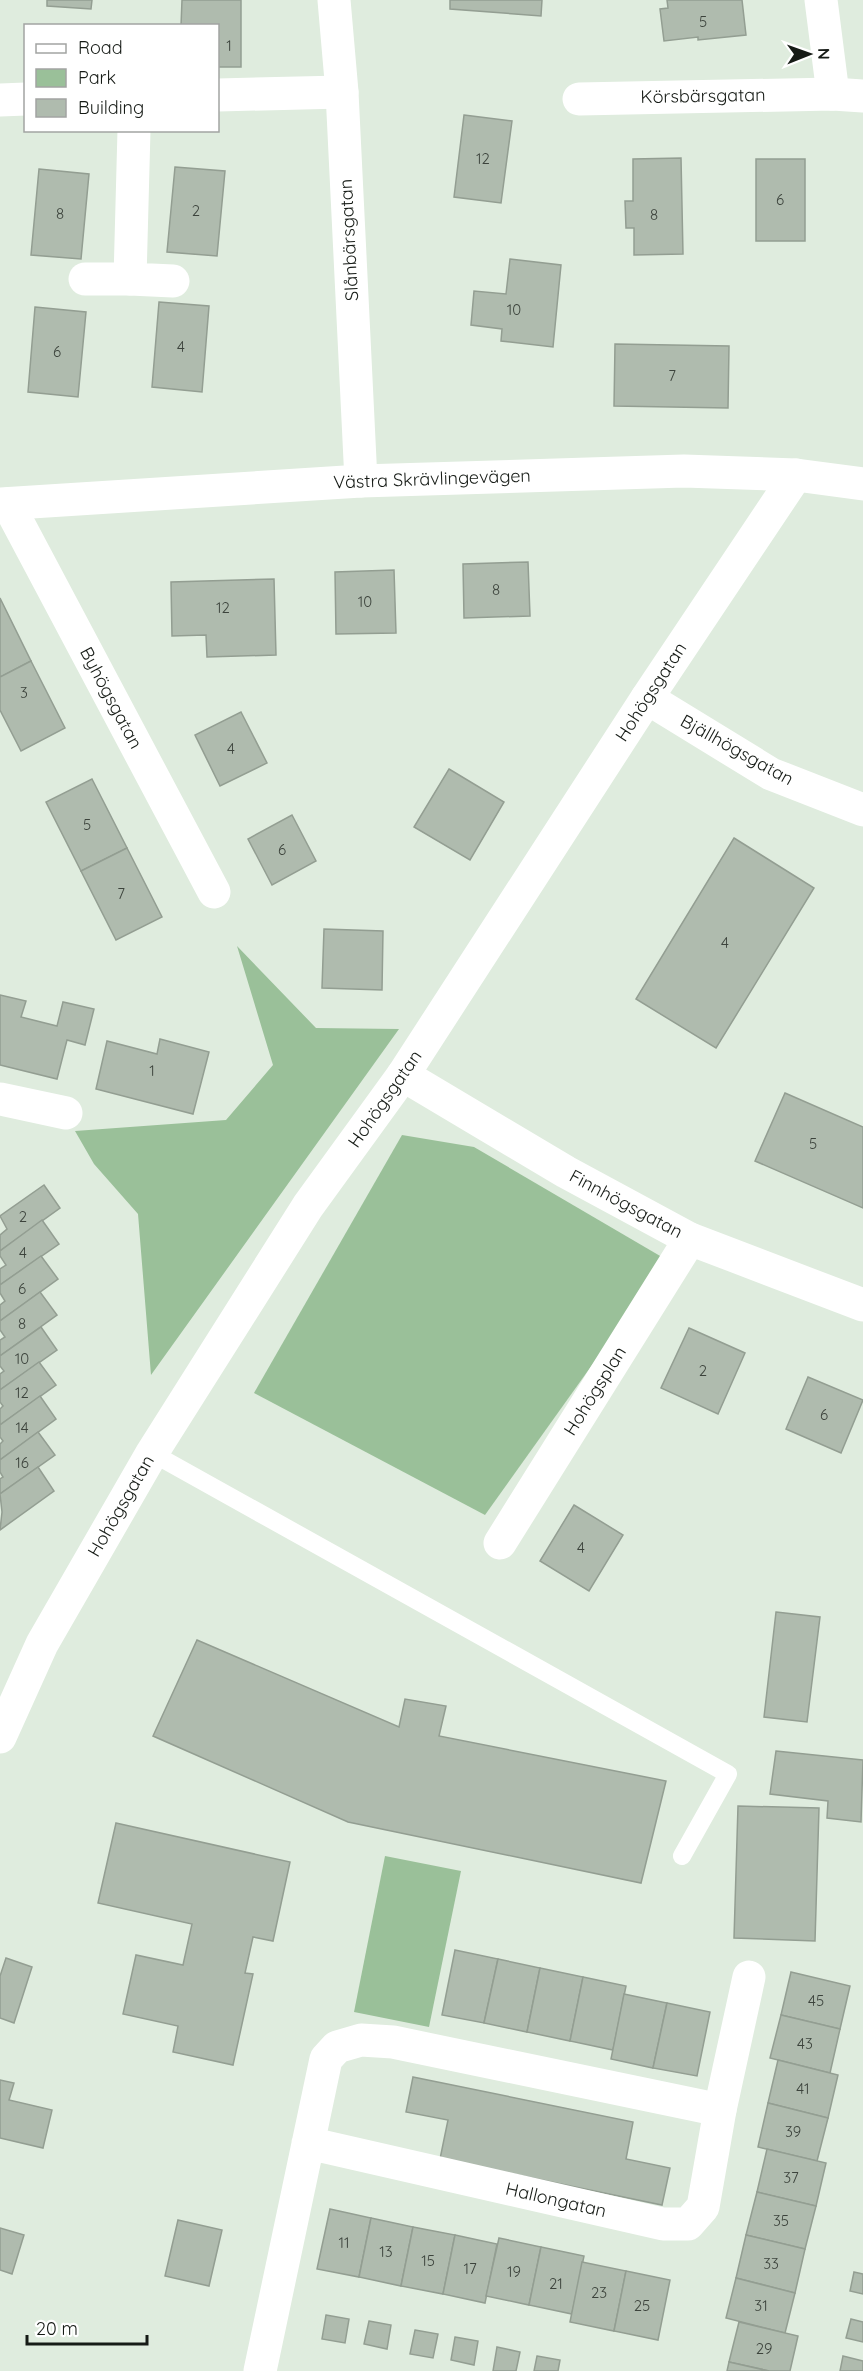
<svg xmlns="http://www.w3.org/2000/svg" width="863" height="2371" viewBox="0 0 863 2371" font-family="Quicksand,sans-serif">
<rect width="100%" height="100%" fill="#dfecde"/>
<g fill="#9ac099">
<path d="M237 946 316 1028 399 1029 151 1375 138 1214 94 1164 75 1131 226 1120 273 1065Z"/>
<path d="M402 1135 474 1147 667 1260 485 1515 254 1393Z"/>
<path d="M385 1856 461 1871 429 2027 354 2012Z"/>
</g>
<g fill="#afbbae" stroke="#939e92" stroke-width="1.5">
<path d="M47 0H92L91 9 47 6Z"/>
<path d="M182 0H241V67H218V26H181Z"/>
<path d="M450 0H542L541 16 450 9Z"/>
<path d="M667 0H742L746 35 698 40V37L664 41 660 9 668 8Z"/>
<path d="M464 115 512 121 501 203 454 197Z"/>
<path d="M681 158 683 254 634 255V228H626L625 201H633V159Z"/>
<rect x="756" y="159" width="49" height="82"/>
<path d="M175 167 225 171 217 256 167 252Z"/>
<path d="M39 169 89 174 81 259 31 255Z"/>
<path d="M510 259 561 265 553 347 501 341 502 329 471 325 474 291 506 294Z"/>
<path d="M159 302 209 306 202 392 152 387Z"/>
<path d="M35 307 86 312 78 397 28 392Z"/>
<path d="M615 344 729 346 728 408 614 406Z"/>
<path d="M528 562 530 616 464 618 463 564Z"/>
<path d="M394 570 396 633 336 634 335 572Z"/>
<path d="M274 579 276 655 207 657 206 635 172 636 171 582Z"/>
<path d="M0 598 31 661 0 677Z"/>
<path d="M31 661 65 728 21 751 0 710V677Z"/>
<path d="M241 712 267 763 220 786 195 735Z"/>
<path d="M449 769 504 802 470 860 414 827Z"/>
<path d="M92 779 127 848 81 871 46 802Z"/>
<path d="M292 815 316 861 272 885 248 839Z"/>
<path d="M734 838 814 888 716 1048 636 999Z"/>
<path d="M127 848 162 917 116 940 81 871Z"/>
<path d="M324 929 383 931 382 990 322 988Z"/>
<path d="M0 995 26 1001 21 1017 57 1026 63 1002 94 1009 85 1045 67 1040 57 1079 0 1065Z"/>
<path d="M160 1039 209 1052 193 1114 96 1089 107 1041 157 1054Z"/>
<path d="M785 1093 863 1127V1208L755 1161Z"/>
<path d="M44 1185 60 1208 0 1251V1235L7 1229 0 1216Z"/>
<path d="M42 1220 59 1244 0 1285V1269L6 1265 0 1256V1251Z"/>
<path d="M41 1256 58 1279 0 1321V1305L5 1301 0 1293V1285Z"/>
<path d="M40 1292 57 1315 0 1356V1340L5 1337 0 1330V1321Z"/>
<path d="M41 1327 57 1350 0 1390V1374L4 1371 0 1366V1356Z"/>
<path d="M689 1328 745 1353 718 1414 661 1388Z"/>
<path d="M39 1362 56 1385 0 1425V1409L3 1406 0 1402V1390Z"/>
<path d="M808 1377 863 1400 841 1453 786 1429Z"/>
<path d="M40 1396 56 1419 0 1460V1444L3 1441 0 1437V1425Z"/>
<path d="M38 1432 55 1455 0 1494V1479L3 1477 0 1472V1460Z"/>
<path d="M38 1467 54 1491 0 1530 2 1512 0 1494Z"/>
<path d="M574 1505 623 1535 589 1591 540 1561Z"/>
<path d="M776 1612 820 1617 807 1722 764 1717Z"/>
<path d="M197 1640 399 1727 405 1699 446 1706 439 1736 666 1781 641 1883 348 1822 153 1736Z"/>
<path d="M776 1751 863 1760 861 1822 827 1818 828 1801 770 1794Z"/>
<path d="M738 1806 819 1808 815 1941 734 1938Z"/>
<path d="M116 1823 290 1862 273 1941 253 1937 245 1973 253 1974 233 2065 173 2052 178 2026 123 2014 136 1955 183 1965 192 1924 98 1903Z"/>
<path d="M455 1950 498 1959 484 2023 442 2015Z"/>
<path d="M6 1958 32 1967 14 2023 0 2018V1976Z"/>
<path d="M498 1959 540 1968 527 2032 484 2023Z"/>
<path d="M540 1968 583 1977 570 2041 527 2032Z"/>
<path d="M791 1972 850 1986 840 2029 781 2015Z"/>
<path d="M583 1977 626 1986 613 2050 570 2041Z"/>
<path d="M624 1994 667 2003 653 2068 611 2059Z"/>
<path d="M667 2003 710 2012 697 2076 653 2068Z"/>
<path d="M781 2015 840 2029 830 2073 770 2058Z"/>
<path d="M778 2060 838 2075 828 2118 768 2103Z"/>
<path d="M413 2077 633 2122 626 2159 670 2168 662 2205 440 2159 448 2120 406 2112Z"/>
<path d="M0 2080 14 2083 9 2100 52 2110 43 2148 0 2138Z"/>
<path d="M768 2103 828 2118 817 2161 758 2147Z"/>
<path d="M767 2149 826 2163 816 2206 757 2192Z"/>
<path d="M757 2192 816 2206 805 2249 746 2235Z"/>
<path d="M330 2209 371 2218 359 2277 317 2269Z"/>
<path d="M371 2218 413 2227 401 2286 359 2277Z"/>
<path d="M178 2220 222 2230 209 2286 165 2276Z"/>
<path d="M413 2227 455 2235 443 2294 401 2286Z"/>
<path d="M0 2228 24 2235 12 2274 0 2270Z"/>
<path d="M455 2235 497 2244 485 2303 443 2294Z"/>
<path d="M746 2235 805 2249 795 2293 736 2278Z"/>
<path d="M499 2238 541 2247 529 2305 486 2296Z"/>
<path d="M541 2247 584 2256 572 2314 529 2305Z"/>
<path d="M582 2262 626 2271 614 2331 570 2322Z"/>
<path d="M626 2271 670 2280 658 2340 614 2331Z"/>
<path d="M854 2272 863 2274V2294L850 2291Z"/>
<path d="M736 2278 795 2293 785 2333 726 2318Z"/>
<path d="M326 2315 349 2319 345 2343 322 2339Z"/>
<path d="M851 2319 863 2322V2342L846 2338Z"/>
<path d="M369 2321 391 2325 387 2349 364 2344Z"/>
<path d="M739 2322 798 2336 790 2371H769L729 2362Z"/>
<path d="M415 2330 438 2334 433 2358 410 2354Z"/>
<path d="M455 2337 478 2341 474 2365 451 2360Z"/>
<path d="M497 2347 520 2352 516 2371H493Z"/>
<path d="M537 2356 560 2360 558 2371H534Z"/>
<path d="M843 2356 863 2361V2371H840Z"/>
<path d="M729 2362 769 2371H727Z"/>
</g>
<g fill="none" stroke-linecap="round" stroke-linejoin="round">
<path stroke="#fff" stroke-width="18" d="M152 1453 728 1774 682 1856"/>
<g stroke="#fff" stroke-width="33">
<path d="M334 0 342 92 361 481"/>
<path d="M821 0 833 94"/>
<path d="M218 95 342 92"/>
<path d="M579 99 833 94 863 96"/>
<path d="M0 100 26 99"/>
<path d="M134 130 130 279 173 281"/>
<path d="M85 279H130"/>
<path d="M8 504 214 892"/>
<path d="M647 698 771 774 863 810"/>
<path d="M403 1075 566 1172 690 1239 863 1305"/>
<path d="M0 1099 66 1113"/>
<path d="M500 1543 690 1239"/>
<path d="M720 2110 749 1977"/>
<path d="M260 2371 326 2059 337 2047 361 2040 393 2042 720 2110 703 2207 688 2224H663L308 2143"/>
</g>
<g stroke="#fff" stroke-width="33">
<path d="M0 504 361 481 684 471 796 475 863 484"/>
<path d="M0 1737 42 1644 152 1453 308 1206 403 1075 647 698 796 475"/>
</g>
</g>
<g text-anchor="middle" stroke-width="4.5" stroke-linejoin="round" paint-order="stroke">
<g font-size="15" fill="#3c433c">
<text x="703" y="27">5</text>
<text x="229" y="51">1</text>
<text x="483" y="164">12</text>
<text x="780" y="205">6</text>
<text x="196" y="216">2</text>
<text x="60" y="219">8</text>
<text x="654" y="220">8</text>
<text x="514" y="315">10</text>
<text x="181" y="352">4</text>
<text x="57" y="357">6</text>
<text x="672" y="381">7</text>
<text x="496" y="595">8</text>
<text x="365" y="607">10</text>
<text x="223" y="613">12</text>
<text x="24" y="698">3</text>
<text x="231" y="754">4</text>
<text x="87" y="830">5</text>
<text x="282" y="855">6</text>
<text x="121" y="899">7</text>
<text x="725" y="948">4</text>
<text x="152" y="1076">1</text>
<text x="813" y="1149">5</text>
<text x="23" y="1222">2</text>
<text x="23" y="1258">4</text>
<text x="22" y="1294">6</text>
<text x="22" y="1329">8</text>
<text x="22" y="1364">10</text>
<text x="703" y="1376">2</text>
<text x="22" y="1398">12</text>
<text x="824" y="1420">6</text>
<text x="22" y="1433">14</text>
<text x="22" y="1468">16</text>
<text x="581" y="1553">4</text>
<text x="816" y="2006">45</text>
<text x="805" y="2049">43</text>
<text x="803" y="2094">41</text>
<text x="793" y="2137">39</text>
<text x="791" y="2183">37</text>
<text x="781" y="2226">35</text>
<text x="344" y="2248">11</text>
<text x="386" y="2257">13</text>
<text x="428" y="2266">15</text>
<text x="771" y="2269">33</text>
<text x="470" y="2274">17</text>
<text x="514" y="2277">19</text>
<text x="556" y="2289">21</text>
<text x="599" y="2298">23</text>
<text x="642" y="2311">25</text>
<text x="761" y="2311">31</text>
<text x="764" y="2354">29</text>
</g>
<g font-size="18" fill="#161b16" stroke="#fff">
<text transform="translate(703 96) rotate(-1)" y="6">Körsbärsgatan</text>
<text transform="translate(349 240) rotate(-93)" y="6">Slånbärsgatan</text>
<text transform="translate(432 479) rotate(-2)" y="6">Västra Skrävlingevägen</text>
<text transform="translate(651 692) rotate(-57)" y="6">Hohögsgatan</text>
<text transform="translate(111 698) rotate(62)" y="6">Byhögsgatan</text>
<text transform="translate(737 750) rotate(29)" y="6">Bjällhögsgatan</text>
<text transform="translate(385 1099) rotate(-55)" y="6">Hohögsgatan</text>
<text transform="translate(626 1204) rotate(28)" y="6">Finnhögsgatan</text>
<text transform="translate(595 1391) rotate(-58)" y="6">Hohögsplan</text>
<text transform="translate(121 1506) rotate(-60)" y="6">Hohögsgatan</text>
<text transform="translate(556 2200) rotate(13)" y="6">Hallongatan</text>
</g>
</g>
<rect x="24" y="24" width="195" height="108" fill="#ffffff" stroke="#a2a4a2" stroke-width="1.5"/>
<rect x="36" y="44" width="30" height="9" fill="#ffffff" stroke="#a2a4a2" stroke-width="1.5"/>
<text x="78" y="54" font-size="18" fill="#161b16">Road</text>
<rect x="36" y="69" width="30" height="18" fill="#9ac099" stroke="#a2a4a2" stroke-width="1.5"/>
<text x="78" y="84" font-size="18" fill="#161b16">Park</text>
<rect x="36" y="99" width="30" height="18" fill="#afbbae" stroke="#a2a4a2" stroke-width="1.5"/>
<text x="78" y="114" font-size="18" fill="#161b16">Building</text>
<g transform="translate(809 54) rotate(89)" stroke="#ffffff" stroke-width="4.5" paint-order="stroke">
<path d="M0-4.5L10 22L0 15L-10 22Z" fill="#161b16"/>
<text y="-9" font-size="16" font-weight="bold" text-anchor="middle" fill="#161b16">N</text>
</g>
<path d="M27 2335v9h120v-9" fill="none" stroke="#161b16" stroke-width="3"/>
<text x="36" y="2335" font-size="18" fill="#161b16" stroke="#ffffff" stroke-width="4.5" paint-order="stroke">20 m</text>
</svg>
